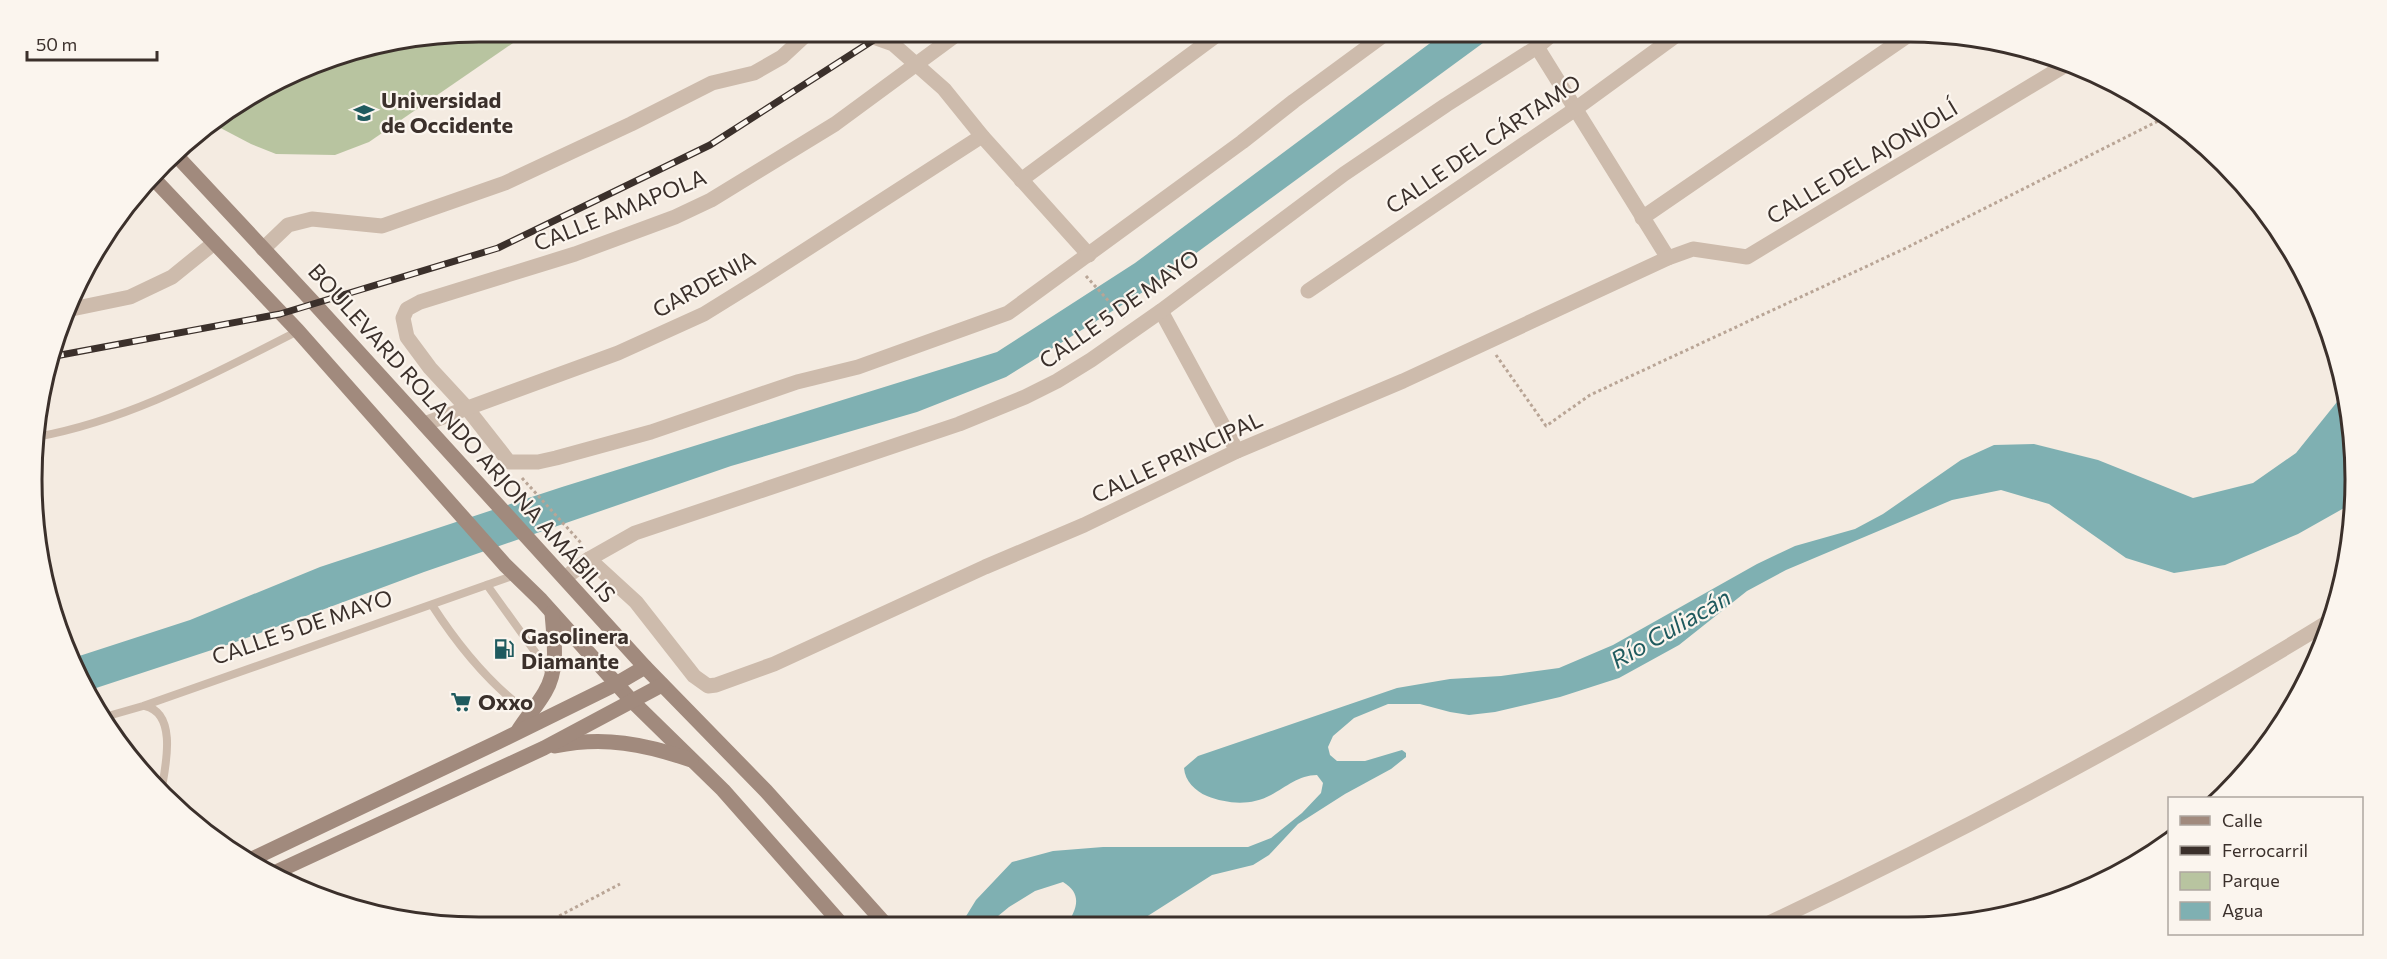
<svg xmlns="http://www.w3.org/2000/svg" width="2387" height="959" viewBox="0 0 2387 959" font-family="Commissioner,sans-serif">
<rect width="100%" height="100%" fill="#f4ebe1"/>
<path fill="#b8c4a0" d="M480 32H524L526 34 369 142 335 155 276 154 251 144 211 123 256 91 335 55Z"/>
<g fill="#7fb0b2">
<path d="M1445 32H1498L1143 292 1006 377 917 412 731 466 424 572 233 643 87 691 70 659 190 620 320 567 562 487 997 352 1135 263Z"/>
<path d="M2345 392 2355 450 2353 503 2298 534 2225 565 2174 573 2126 558 2049 504 2001 490 1952 500 1786 570 1747 591 1679 645 1619 678 1560 697 1495 712 1469 715 1450 712 1420 704H1388L1354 718 1333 736 1328 747 1330 755 1337 761H1365L1402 750 1406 753V757L1391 769 1345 794 1298 824 1269 855 1253 865 1212 875 1132 926H1066C1077 909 1083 894 1063 882L1035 891 1009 907 986 926H960L976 900 1012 862 1053 851 1103 847H1248L1271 838 1302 813 1321 793 1323 783 1317 775C1299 775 1286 787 1271 795 1251 806 1227 804 1207 796 1195 791 1185 781 1184 768L1198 756 1397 688 1450 679 1501 676 1559 668 1613 645 1757 564 1795 546 1855 529 1883 514 1961 460 1994 445 2034 444 2098 460 2193 498 2253 483 2296 453Z"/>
</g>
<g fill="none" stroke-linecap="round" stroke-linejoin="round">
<g stroke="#b9a596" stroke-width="3" stroke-dasharray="3 3" stroke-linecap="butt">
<path d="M1086 276 1124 318"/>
<path d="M1496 355 1546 426 1590 395 1906 248 2166 117"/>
<path d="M522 478 582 544"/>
<path d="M538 927 620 884"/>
</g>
<g stroke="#cdbbac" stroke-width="8">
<path d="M36 437C130 420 213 374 298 331"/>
<path d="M487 585 551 674"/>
<path d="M432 605C459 647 489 684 529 713"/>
<path d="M145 706C177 713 166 764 162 787"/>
<path d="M101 718 143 706 515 575"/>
</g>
<g stroke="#cdbbac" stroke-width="15">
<path d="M868 32 876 38 893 44 944 89 982 136 1089 255"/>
<path d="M960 32 835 124 711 200 675 217 575 254 420 302 407 309 403 318 407 337 430 368 466 407 509 462H538L556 458 651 432 797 382 858 367 1008 313 1242 142 1294 101 1388 32"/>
<path d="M1537 47 1668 258"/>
<path d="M1021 180 1221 32"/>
<path d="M1642 218 1913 32"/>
<path d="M263 249 288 225 312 219 382 226 505 183 631 124 712 83 754 73 782 57 809 32"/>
<path d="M1308 291 1574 110 1681 32"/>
<path d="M67 310 130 297 172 277 214 243"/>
<path d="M1161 311 1237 451"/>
<path d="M424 424 618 353 704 314 762 278 982 136"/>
<path d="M589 559 636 602 694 676 708 686 716 685 774 664 985 567 1084 525 1237 451 1403 381 1668 258 1693 249 1747 257 2069 63"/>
<path d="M565 578 589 559 635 533 959 424 1025 397 1057 381 1091 360 1161 311 1344 174 1446 105 1537 47 1555 32"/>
<path d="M1767 924C1960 833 2151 731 2333 619"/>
</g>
<g stroke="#a18a7d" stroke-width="15">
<path d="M175 154 313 302 645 667 766 791 887 926"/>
<path d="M154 179 298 331 505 565 541 600 631 700 723 790 844 927"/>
<path d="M518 731C526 718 537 706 545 692 559 669 554 639 552 613"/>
<path d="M555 746C604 736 645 744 691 760"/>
<path d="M252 859 498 742 616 684 645 667"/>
<path d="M276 872 544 748 662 685"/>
</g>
<g stroke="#3b302b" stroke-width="7">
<path id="rail" d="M50 357 280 314 498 248 710 145 886 32"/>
</g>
<use href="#rail" stroke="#fbf5ee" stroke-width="4.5" stroke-dasharray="14" stroke-linecap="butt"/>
</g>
<defs>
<g id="university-bare" transform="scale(1.62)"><path d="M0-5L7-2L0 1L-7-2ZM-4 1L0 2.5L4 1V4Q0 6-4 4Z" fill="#1f5a5e" stroke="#fbf5ee" stroke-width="2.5" paint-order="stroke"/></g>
<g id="fuel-bare" transform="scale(1.62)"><path d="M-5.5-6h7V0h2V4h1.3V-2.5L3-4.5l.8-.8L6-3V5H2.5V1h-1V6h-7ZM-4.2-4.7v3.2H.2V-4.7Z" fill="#1f5a5e" stroke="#fbf5ee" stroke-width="2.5" paint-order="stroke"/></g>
<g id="supermarket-bare" transform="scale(1.62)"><path d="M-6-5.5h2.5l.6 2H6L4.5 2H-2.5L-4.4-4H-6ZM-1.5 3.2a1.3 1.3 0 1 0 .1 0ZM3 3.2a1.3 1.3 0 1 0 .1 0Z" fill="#1f5a5e" stroke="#fbf5ee" stroke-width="2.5" paint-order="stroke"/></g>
</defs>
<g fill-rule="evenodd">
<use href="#university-bare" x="364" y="113"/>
<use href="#fuel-bare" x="504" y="649"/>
<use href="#supermarket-bare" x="461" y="702"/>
</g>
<g text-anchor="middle" stroke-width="4.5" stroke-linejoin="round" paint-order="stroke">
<g font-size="22" font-weight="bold" fill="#3b302b" stroke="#fbf5ee" text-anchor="start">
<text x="381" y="108">Universidad<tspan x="381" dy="25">de Occidente</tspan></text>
<text x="521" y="644">Gasolinera<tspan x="521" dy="25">Diamante</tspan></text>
<text x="478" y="710">Oxxo</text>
</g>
<g font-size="22" fill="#3b302b" stroke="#fbf5ee">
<text transform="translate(1483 144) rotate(-34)" y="8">CALLE DEL CÁRTAMO</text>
<text transform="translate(1862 162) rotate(-31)" y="8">CALLE DEL AJONJOLÍ</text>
<text transform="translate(620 210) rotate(-22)" y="8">CALLE AMAPOLA</text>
<text transform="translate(704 284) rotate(-29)" y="8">GARDENIA</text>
<text transform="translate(1119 309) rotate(-35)" y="8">CALLE 5 DE MAYO</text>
<text transform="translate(462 433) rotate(48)" y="8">BOULEVARD ROLANDO ARJONA AMÁBILIS</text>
<text transform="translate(1177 457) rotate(-25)" y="8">CALLE PRINCIPAL</text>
<text transform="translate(302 627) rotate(-19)" y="8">CALLE 5 DE MAYO</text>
</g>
<g font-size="24" font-style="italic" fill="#1f5a5e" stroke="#fbf5ee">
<text transform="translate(1671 629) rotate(-30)" y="8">Río Culiacán</text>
</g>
</g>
<path d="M0 0H2387V959H0ZM479 42H1908A437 437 0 0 1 2345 479V480A437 437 0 0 1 1908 917H479A437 437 0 0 1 42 480V479A437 437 0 0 1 479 42Z" fill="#fbf5ee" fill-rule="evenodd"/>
<path fill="none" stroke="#3b302b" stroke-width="3" d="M479 42H1908A437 437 0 0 1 2345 479V480A437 437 0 0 1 1908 917H479A437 437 0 0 1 42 480V479A437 437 0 0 1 479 42Z"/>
<rect x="2168" y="797" width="195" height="138" fill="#fbf5ee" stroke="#aea6a0" stroke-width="1.5"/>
<rect x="2180" y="816" width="30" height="9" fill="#a18a7d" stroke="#aea6a0" stroke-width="1.5"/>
<text x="2222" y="827" font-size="18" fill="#3b302b">Calle</text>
<rect x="2180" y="846" width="30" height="9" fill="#3b302b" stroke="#aea6a0" stroke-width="1.5"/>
<text x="2222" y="857" font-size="18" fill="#3b302b">Ferrocarril</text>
<rect x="2180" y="872" width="30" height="18" fill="#b8c4a0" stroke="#aea6a0" stroke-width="1.5"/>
<text x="2222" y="887" font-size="18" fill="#3b302b">Parque</text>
<rect x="2180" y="902" width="30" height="18" fill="#7fb0b2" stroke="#aea6a0" stroke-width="1.5"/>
<text x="2222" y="917" font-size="18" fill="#3b302b">Agua</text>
<path d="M27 51v9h130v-9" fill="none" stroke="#3b302b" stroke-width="3"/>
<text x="36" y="51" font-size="18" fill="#3b302b" stroke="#fbf5ee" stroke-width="4.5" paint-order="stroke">50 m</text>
</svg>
